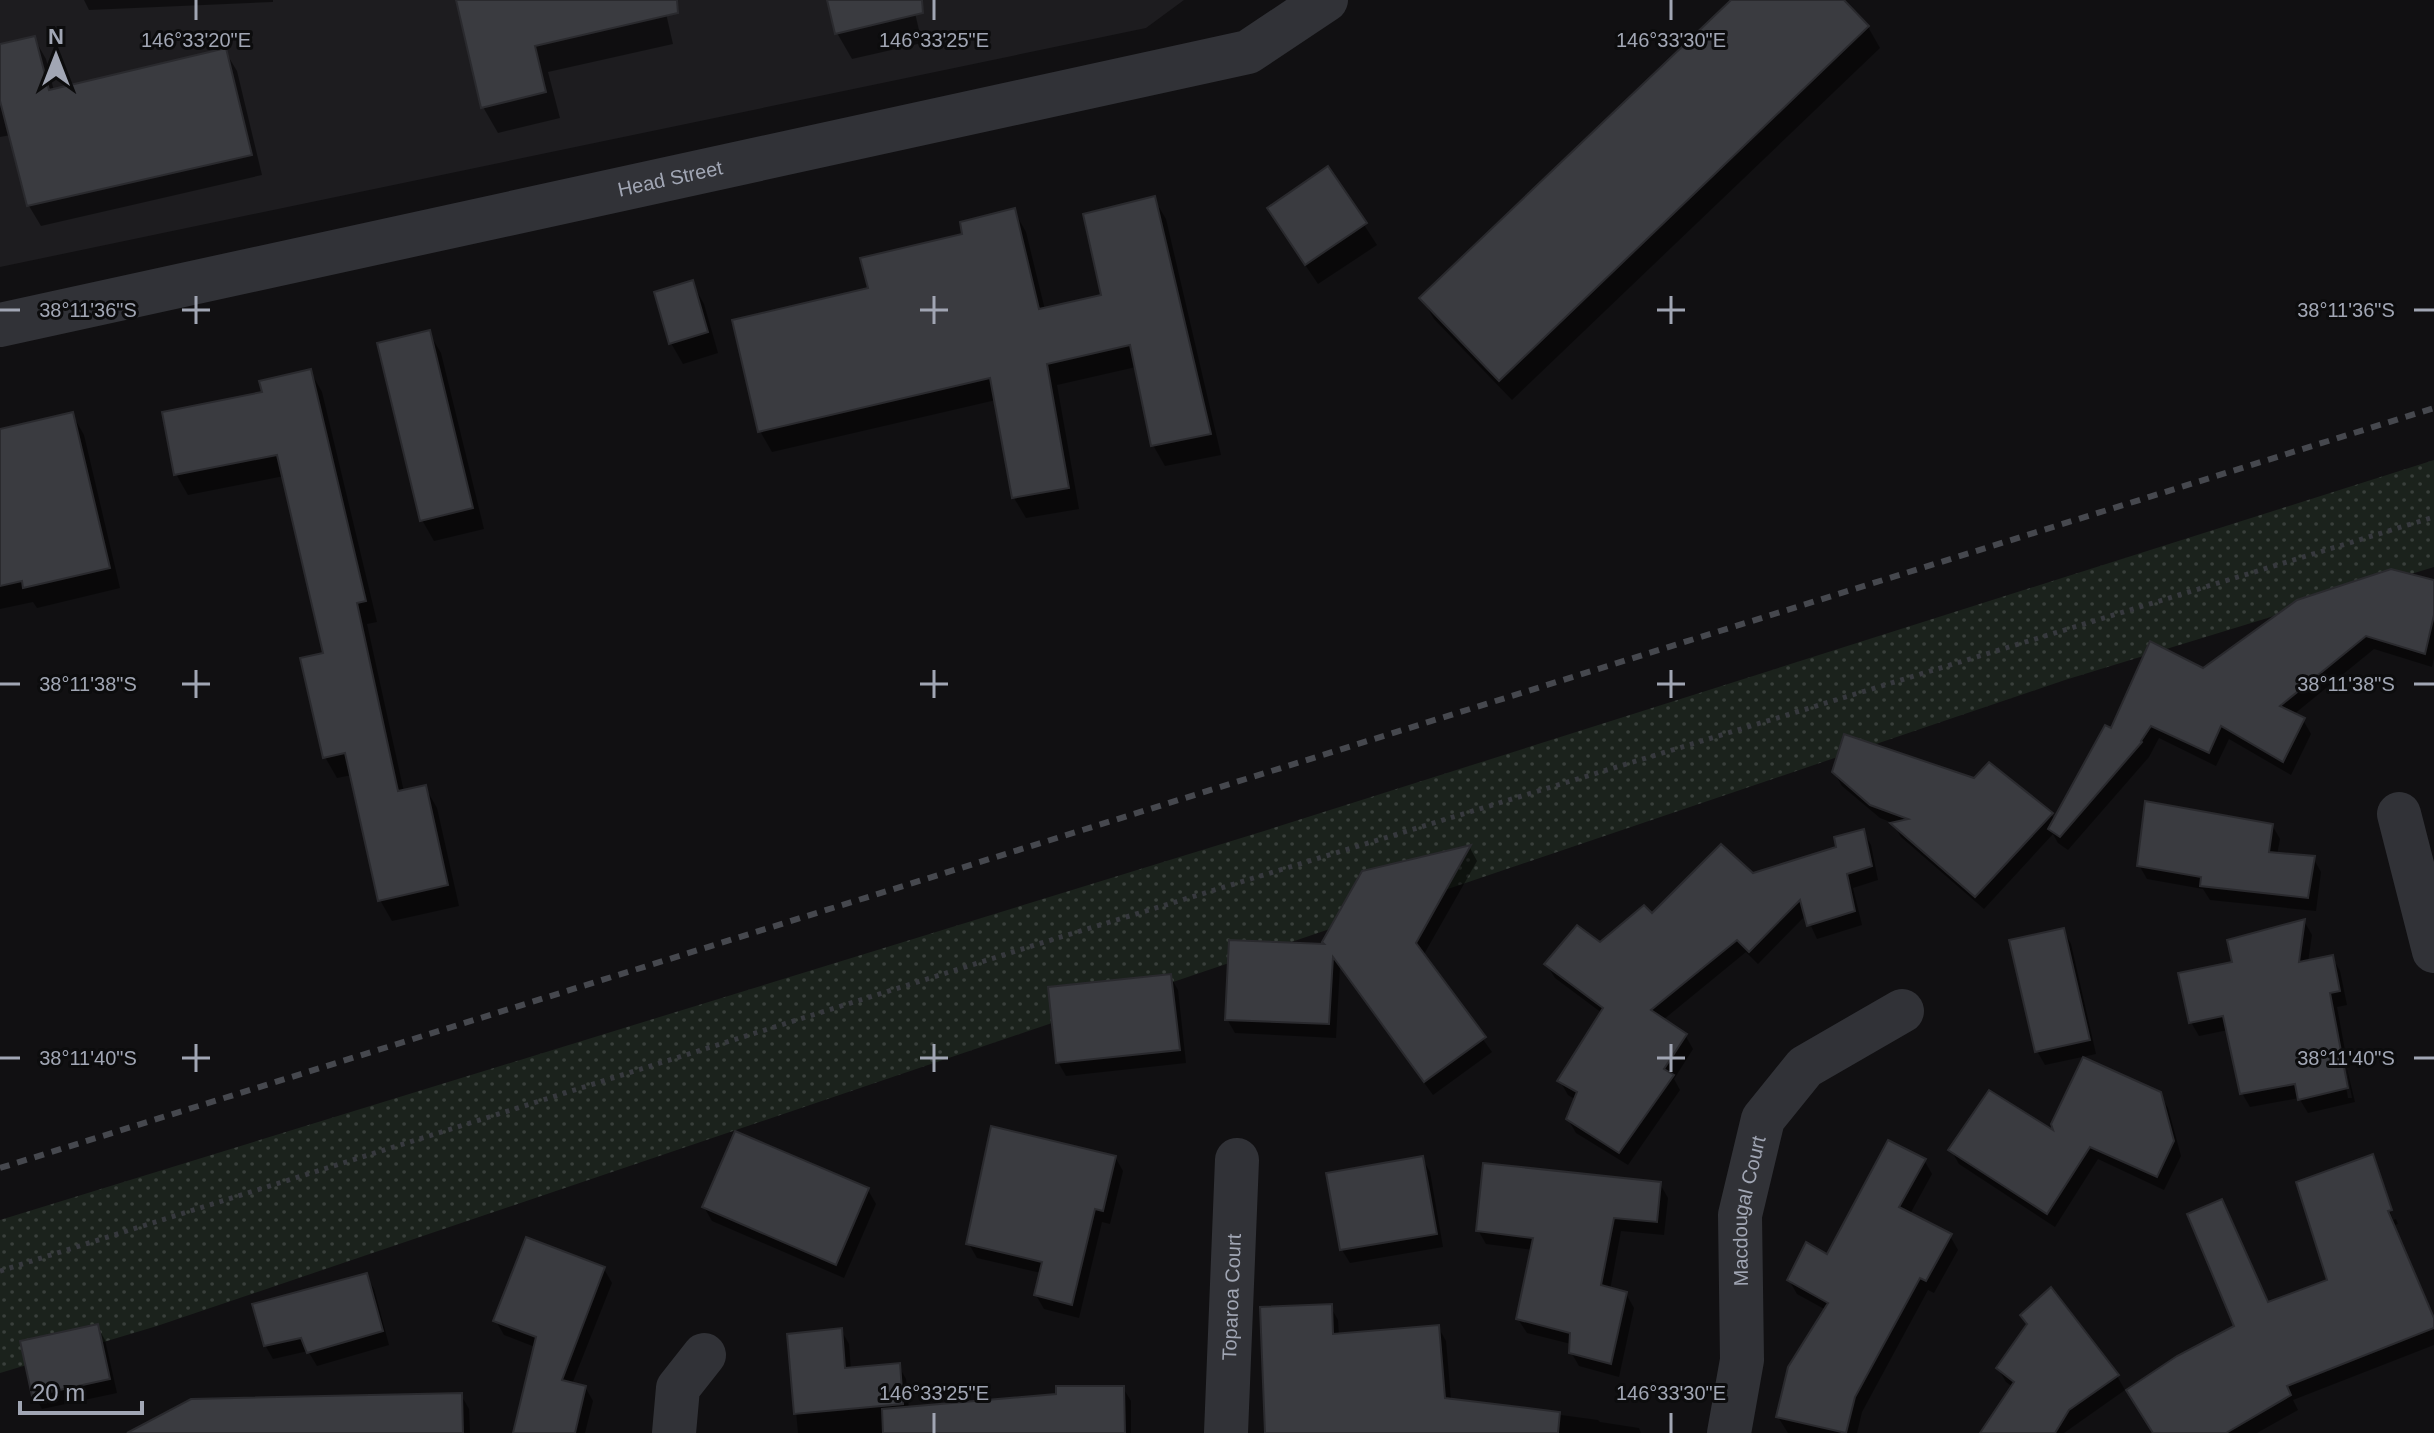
<svg xmlns="http://www.w3.org/2000/svg" width="2434" height="1433" viewBox="0 0 2434 1433" font-family="Arial,sans-serif">
<defs>
<pattern id="park-dots" width="8" height="8" patternUnits="userSpaceOnUse" patternTransform="scale(2)"><rect width="8" height="8" fill="#1b221c"/><path d="M2 2h.1M6 6h.1" fill="none" stroke="#393f3b" stroke-width="1.8" stroke-linecap="round"/></pattern>
</defs>
<rect width="100%" height="100%" fill="#111012"/>
<path fill="#1d1c1f" d="M0 0H1184L1146 28 0 267Z"/>
<path fill="url(#park-dots)" d="M2434 460V567L2065 680 157 1326 0 1373V1220L1264 831Z"/>
<g fill="#0007" fill-rule="evenodd">
<path d="M84 0H273V2L89 10Z"/>
<path d="M458 0H663L673 44 548 72 560 118 498 133 483 107Z"/>
<path d="M829 0H912L922 43 852 59 837 33Z"/>
<path d="M1734 0H1841L1868 27 1880 48 1512 400 1434 319 1422 298Z"/>
<path d="M34 38 46 59 54 91 225 51 237 71 262 175 41 226 29 206 11 135 0 137V46Z"/>
<path d="M1328 169 1377 245 1318 284 1281 229Z"/>
<path d="M1154 199 1166 219 1221 455 1165 466 1153 445 1136 367 1057 385 1079 509 1026 518 1014 498 996 400 772 452 760 431 870 290 965 235 1014 211 1026 232 1045 310 1104 296Z"/>
<path d="M692 283 704 304 718 353 683 364 671 343Z"/>
<path d="M429 333 441 353 484 529 434 541 422 520Z"/>
<path d="M310 371 322 392 377 622 367 624 404 792 425 787 437 808 459 906 392 921 380 900 352 775 337 778 325 757 326 655 284 476 188 495 176 474 264 394Z"/>
<path d="M72 414 84 435 120 588 37 608 33 602 0 609V431Z"/>
<path d="M2434 582V658L2432 667 2374 649 2293 715 2303 720 2311 734 2291 775 2229 739 2216 766 2159 738 2149 757 2068 850 2058 843 2053 834 1984 909 1901 837 1893 823 1880 818 1842 786 1834 772 2051 814 2055 821 2112 730 2203 670Z"/>
<path d="M2272 825 2280 839 2277 855 2313 858 2321 872 2316 911 2210 900 2203 889 2147 879 2139 865Z"/>
<path d="M1863 832 1871 845 1878 880 1853 888 1862 925 1817 939 1806 915 1758 964 1746 952 1663 1020 1685 1035 1693 1049 1674 1079 1680 1090 1628 1165 1576 1133 1568 1119 1576 1100 1568 1095 1560 1081 1602 1013 1555 978 1547 965 1600 945 1651 916 1753 875 1838 848Z"/>
<path d="M1470 848 1477 861 1423 956 1492 1052 1433 1095 1340 966 1336 1038 1235 1033 1227 1019 1327 947 1364 873Z"/>
<path d="M2304 921 2312 935 2308 962 2332 957 2340 971 2347 1005 2337 1007 2347 1061H2345L2355 1102 2308 1113 2299 1098 2250 1107 2242 1093 2228 1030 2199 1036 2191 1022 2235 963ZM2342 1065H2346L2352 1098H2348Z"/>
<path d="M2063 930 2071 944 2096 1054 2045 1065 2037 1051Z"/>
<path d="M1170 976 1178 990 1186 1063 1066 1076 1058 1062Z"/>
<path d="M2159 1093 2168 1108 2181 1156 2164 1190 2098 1159 2055 1227 1959 1164 1951 1150 2056 1135Z"/>
<path d="M1115 1157 1123 1171 1110 1224 1102 1222 1079 1318 1044 1309 1036 1295 1041 1273 977 1258 969 1244Z"/>
<path d="M2372 1157 2379 1169H2376L2393 1220 2396 1219 2398 1224 2394 1225 2434 1318V1345L2293 1400 2298 1410 2257 1433H2155L2236 1326 2221 1202 2268 1304 2330 1282Z"/>
<path d="M1422 1158 1430 1172 1443 1247 1350 1263 1342 1250Z"/>
<path d="M1924 1160 1932 1174 1910 1214 1950 1236 1958 1250 1934 1293 1928 1290 1862 1412 1857 1433H1788L1778 1417 1826 1310 1797 1294 1789 1280 1828 1257Z"/>
<path d="M1660 1184 1668 1198 1664 1235 1621 1231 1610 1290 1626 1294 1634 1308 1619 1377 1579 1366 1571 1352V1344L1527 1333 1518 1319 1533 1250 1486 1244 1478 1230Z"/>
<path d="M868 1190 876 1204 844 1278 712 1221 704 1207Z"/>
<path d="M604 1269 612 1283 572 1384 585 1387 593 1401 585 1433H515L535 1347 504 1335 496 1321Z"/>
<path d="M366 1275 374 1289 389 1345 317 1366 308 1351 273 1359 265 1345Z"/>
<path d="M1330 1306 1338 1320 1339 1336 1438 1327 1446 1341 1451 1400 1598 1420 1600 1422 1639 1428 1641 1433H1267Z"/>
<path d="M97 1326 105 1340 117 1393 42 1409 34 1395Z"/>
<path d="M841 1330 849 1344 851 1370 898 1365 906 1379 909 1409 1123 1388 1131 1401V1433H798L789 1336Z"/>
<path d="M1998 1368 2117 1376 2125 1390 2064 1433H1983L2013 1387 2006 1382Z"/>
<path d="M461 1395 469 1409 470 1433H131Z"/>
</g>
<g fill="#3a3b40" stroke="#2a2a2e" stroke-width="2">
<path d="M456 0H677L678 13 535 46 546 92 481 108Z"/>
<path d="M827 0H922L923 13 835 34Z"/>
<path d="M1731 0H1844L1869 26 1499 381 1419 298Z"/>
<path d="M35 36 49 90 226 48 252 155 27 206 0 101V44Z"/>
<path d="M1328 166 1367 223 1305 265 1267 208Z"/>
<path d="M1155 196 1211 434 1151 446 1130 345 1047 364 1069 488 1012 498 990 378 758 432 732 320 868 288 860 258 962 234 960 222 1015 208 1039 309 1101 295 1083 214Z"/>
<path d="M693 280 708 332 669 344 654 292Z"/>
<path d="M430 330 473 508 420 521 377 343Z"/>
<path d="M311 369 366 601 357 603 398 791 426 785 448 885 378 901 345 753 323 758 300 658 323 653 277 455 174 475 162 412 262 392 259 381Z"/>
<path d="M73 412 110 568 23 588 22 581 0 586V429Z"/>
<path d="M2391 569 2434 580V615L2425 654 2366 636 2280 706 2305 718 2283 762 2221 726 2209 753 2151 726 2141 741 2142 742 2060 837 2048 829 2105 725 2111 728 2150 641 2203 668 2297 600Z"/>
<path d="M1844 734 1974 778 1989 762 2053 813 1975 897 1890 823 1908 819 1870 805 1832 772Z"/>
<path d="M2145 801 2273 824 2269 852 2315 856 2308 898 2200 886 2201 877 2137 866Z"/>
<path d="M1864 829 1872 866 1847 874 1855 911 1807 926 1800 900 1749 952 1737 940 1651 1010 1687 1034 1664 1069 1674 1075 1619 1153 1566 1119 1577 1092 1557 1081 1603 1008 1544 964 1577 925 1600 942 1644 905 1652 913 1721 844 1753 873 1836 847 1834 837Z"/>
<path d="M1471 845 1416 943 1486 1037 1424 1082 1333 957 1329 1024 1225 1020 1229 940 1324 944 1322 942 1362 871Z"/>
<path d="M2305 919 2299 962 2333 955 2340 991 2330 993 2348 1088 2298 1100 2295 1084 2240 1094 2223 1016 2189 1023 2178 973 2232 962 2227 940Z"/>
<path d="M2064 928 2090 1040 2035 1052 2009 940Z"/>
<path d="M1171 974 1180 1050 1056 1063 1048 987Z"/>
<path d="M2083 1057 2161 1092 2174 1141 2157 1177 2090 1147 2047 1214 1948 1150 1989 1090 2053 1130 2051 1124Z"/>
<path d="M991 1126 1116 1156 1103 1211 1095 1209 1072 1305 1034 1295 1042 1262 966 1244Z"/>
<path d="M735 1131 869 1188 836 1265 702 1207Z"/>
<path d="M1888 1140 1926 1159 1899 1207 1952 1234 1926 1281 1920 1278 1855 1397 1846 1433 1776 1417 1788 1367 1828 1303 1787 1280 1806 1242 1827 1254Z"/>
<path d="M2373 1154 2392 1210 2388 1211 2434 1318V1328L2287 1386 2291 1395 2226 1433H2153L2126 1390 2177 1356 2234 1326 2187 1214 2222 1199 2268 1302 2327 1280 2296 1182Z"/>
<path d="M1423 1156 1437 1234 1340 1250 1326 1173Z"/>
<path d="M1483 1163 1661 1182 1657 1222 1614 1218 1601 1285 1627 1292 1611 1364 1569 1353 1570 1333 1516 1319 1533 1238 1476 1231Z"/>
<path d="M526 1237 605 1267 562 1380 586 1386 575 1433H513L536 1337 493 1321Z"/>
<path d="M367 1273 383 1331 307 1353 301 1338 264 1346 252 1304Z"/>
<path d="M2051 1287 2119 1375 2069 1410 2055 1433H1980L2014 1382 1996 1368 2027 1324 2020 1315Z"/>
<path d="M1332 1304 1333 1334 1439 1325 1445 1398 1560 1412 1558 1433H1265L1260 1307Z"/>
<path d="M98 1324 110 1379 32 1396 20 1341Z"/>
<path d="M842 1328 845 1368 900 1363 903 1404 794 1414 787 1334Z"/>
<path d="M1056 1386H1124L1125 1433H883L882 1409 1056 1394Z"/>
<path d="M462 1393 463 1433H127L191 1399Z"/>
</g>
<g fill="none" stroke-linecap="round" stroke-linejoin="round">
<path stroke="#37393e" stroke-width="5" stroke-dasharray="4 6" stroke-linecap="butt" d="M0 1271 1038 944 2434 517"/>
<g stroke="#313237" stroke-width="44">
<path id="s1" d="M0 325 1248 52 1326 0"/>
<path d="M2399 814 2434 951"/>
<path d="M674 1433 678 1388 704 1355"/>
<path id="s2" d="M1226 1433 1237 1160"/>
<path id="s3" d="M1729 1433 1742 1360 1740 1215 1763 1119 1805 1067 1902 1011"/>
</g>
<path stroke="#46484e" stroke-width="6" stroke-dasharray="10 8" stroke-linecap="butt" d="M0 1168 2434 408"/>
</g>
<path fill="none" stroke="#a1a6b4" stroke-width="3" d="M196 0V20M934 0V20M1671 0V20M196 296V324M934 296V324M1671 296V324M0 310H20M182 310H210M920 310H948M1657 310H1685M2414 310H2434M196 670V698M934 670V698M1671 670V698M0 684H20M182 684H210M920 684H948M1657 684H1685M2414 684H2434M196 1044V1072M934 1044V1072M1671 1044V1072M0 1058H20M182 1058H210M920 1058H948M1657 1058H1685M2414 1058H2434M934 1413V1433M1671 1413V1433"/>
<g text-anchor="middle" stroke-width="6" stroke-linejoin="round" paint-order="stroke">
<g font-size="20" fill="#a1a6b4" stroke="#0c0c0d">
<text dy="7" stroke="none"><textPath href="#s1" startOffset="686">Head Street</textPath></text>
<text dy="7" stroke="none"><textPath href="#s3" startOffset="224">Macdougal Court</textPath></text>
<text dy="7" stroke="none"><textPath href="#s2" startOffset="136">Toparoa Court</textPath></text>
</g>
</g>
<g font-size="20" text-anchor="middle" fill="#a1a6b4" stroke="#0c0c0d" stroke-width="6" stroke-linejoin="round" paint-order="stroke">
<text x="196" y="47">146°33'20"E</text>
<text x="934" y="47">146°33'25"E</text>
<text x="1671" y="47">146°33'30"E</text>
<text x="88" y="317">38°11'36"S</text>
<text x="2346" y="317">38°11'36"S</text>
<text x="88" y="691">38°11'38"S</text>
<text x="2346" y="691">38°11'38"S</text>
<text x="88" y="1065">38°11'40"S</text>
<text x="2346" y="1065">38°11'40"S</text>
<text x="934" y="1400">146°33'25"E</text>
<text x="1671" y="1400">146°33'30"E</text>
</g>
<g transform="translate(56 56)" stroke="#0c0c0d" stroke-width="6" paint-order="stroke">
<path d="M0-6L14 30L0 20L-14 30Z" fill="#a1a6b4"/>
<text y="-12" font-size="22" font-weight="bold" text-anchor="middle" fill="#a1a6b4">N</text>
</g>
<path d="M20 1401v12h122v-12" fill="none" stroke="#a1a6b4" stroke-width="4"/>
<text x="32" y="1401" font-size="24" fill="#a1a6b4" stroke="#0c0c0d" stroke-width="6" paint-order="stroke">20 m</text>
</svg>
